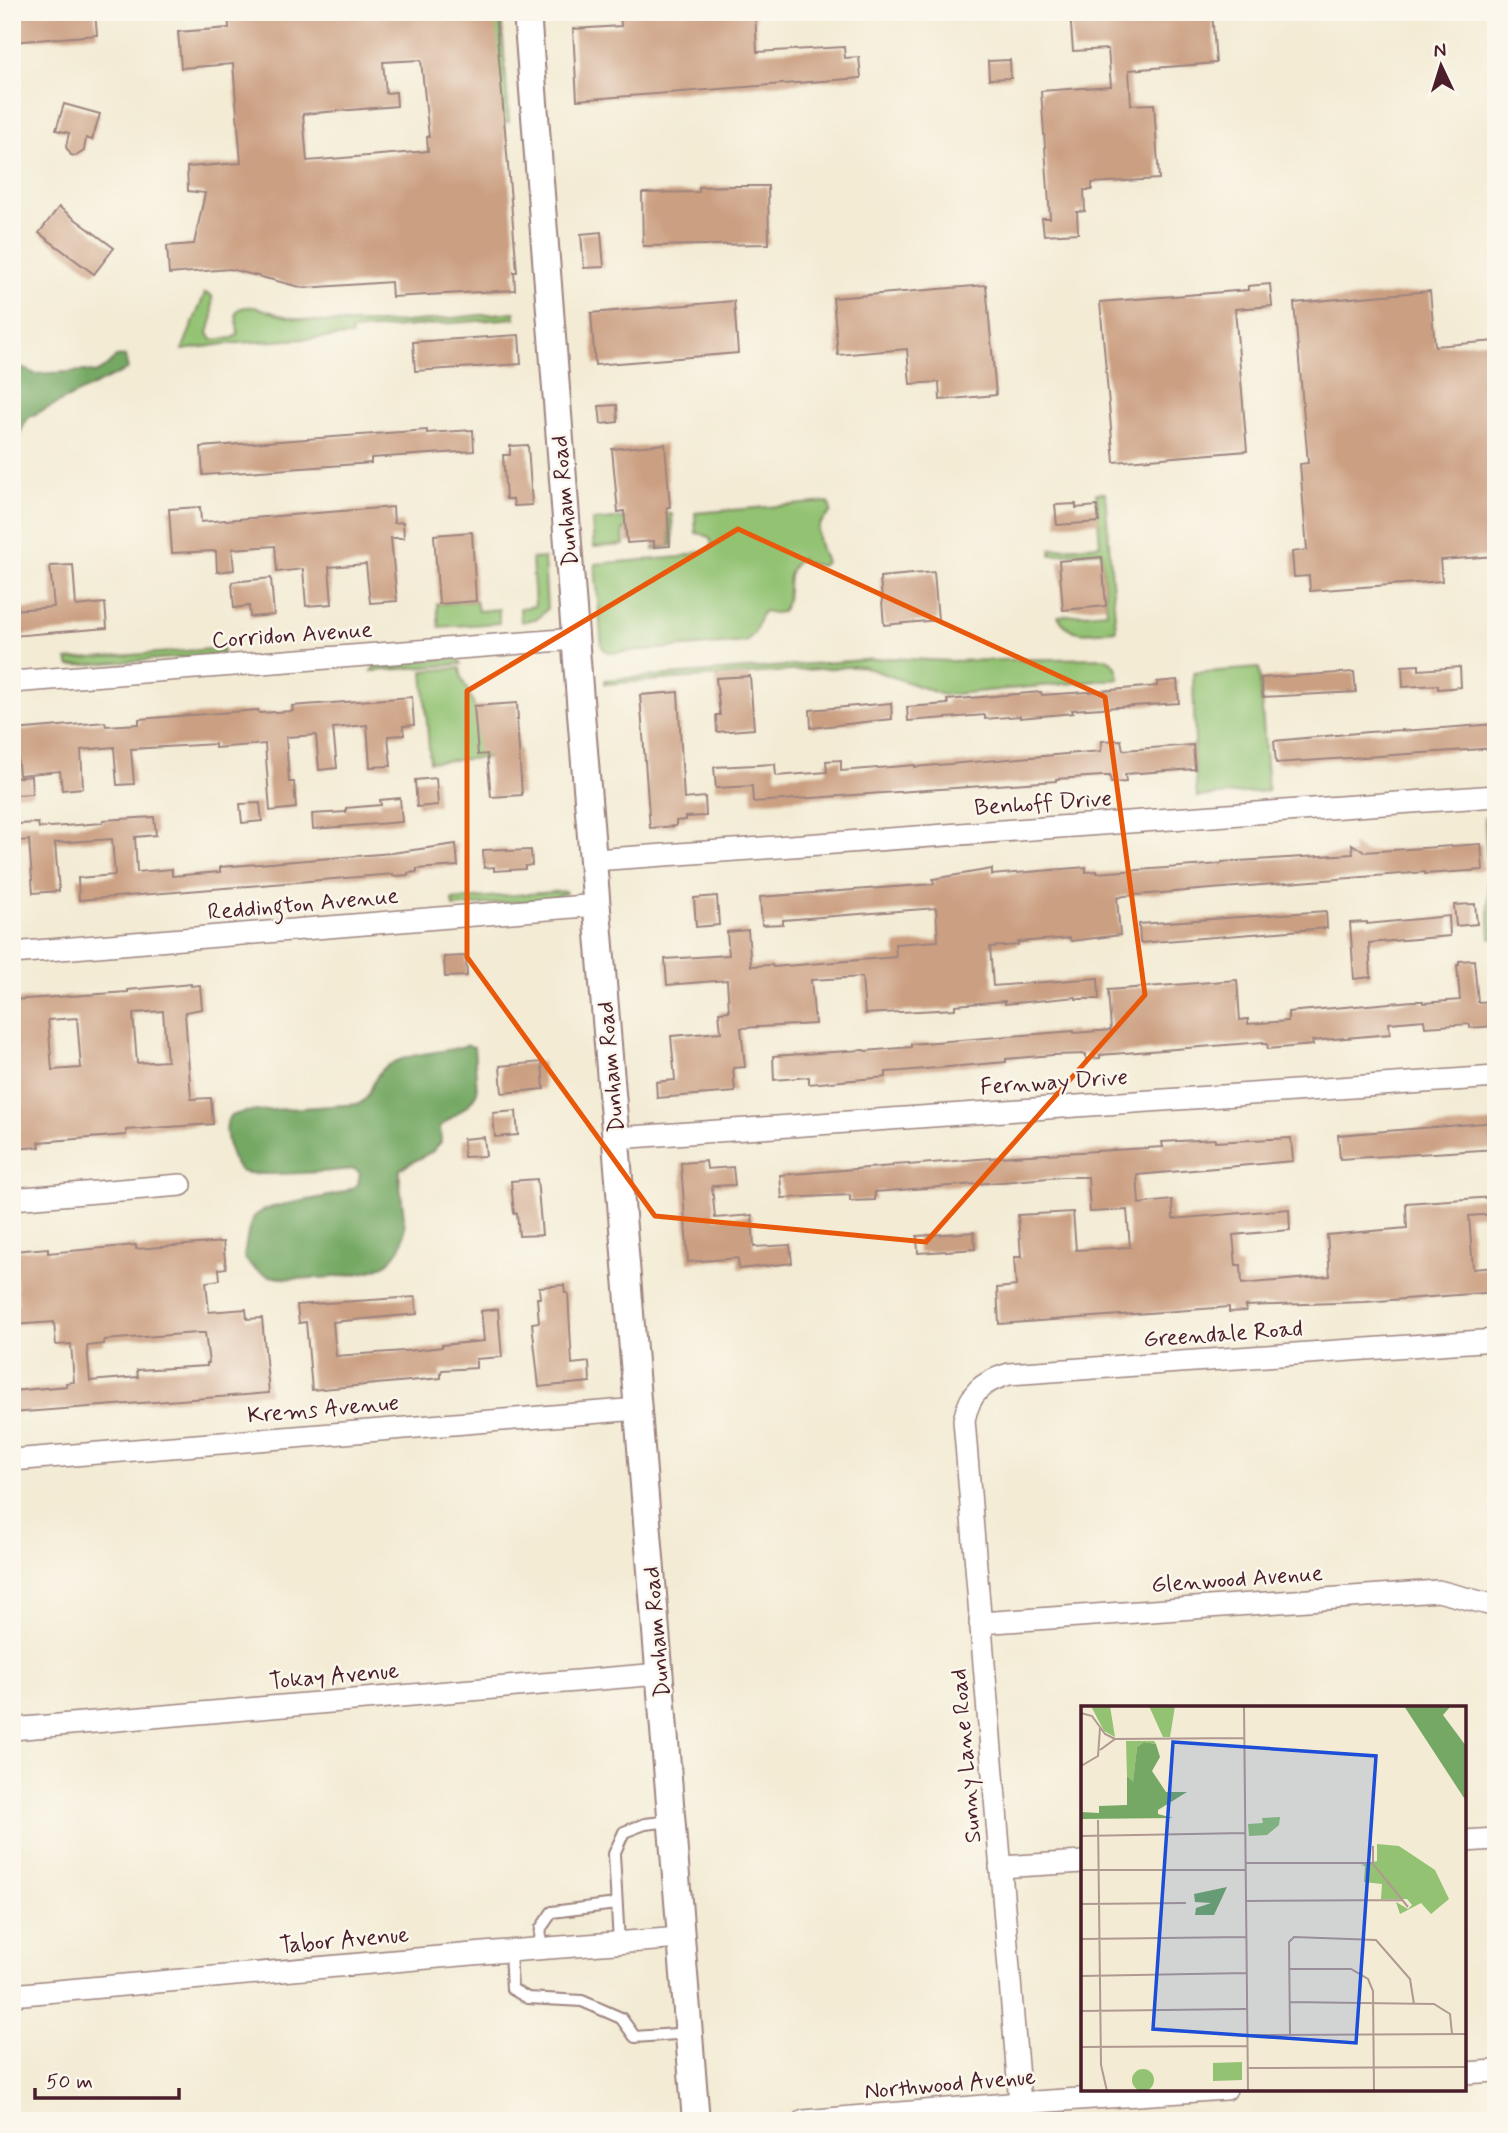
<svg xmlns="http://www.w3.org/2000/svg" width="1508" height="2133" viewBox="0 0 1508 2133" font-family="Mynerve,sans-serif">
<rect width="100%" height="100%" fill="#fbf7ec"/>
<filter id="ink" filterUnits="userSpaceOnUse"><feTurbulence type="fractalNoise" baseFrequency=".0143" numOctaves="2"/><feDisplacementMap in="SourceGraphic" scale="14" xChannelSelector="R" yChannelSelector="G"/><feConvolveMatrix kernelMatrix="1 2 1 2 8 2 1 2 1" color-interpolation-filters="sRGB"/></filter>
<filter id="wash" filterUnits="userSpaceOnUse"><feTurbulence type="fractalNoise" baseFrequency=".00686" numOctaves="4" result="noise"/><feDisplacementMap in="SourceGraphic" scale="28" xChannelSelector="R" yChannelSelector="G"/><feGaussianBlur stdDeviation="1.57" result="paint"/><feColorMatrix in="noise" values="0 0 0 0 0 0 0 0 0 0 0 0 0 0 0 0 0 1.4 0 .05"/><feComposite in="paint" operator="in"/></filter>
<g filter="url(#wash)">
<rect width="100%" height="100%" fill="#f3ebd4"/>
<g fill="#92c272" stroke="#6e704e" stroke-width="2">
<path d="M493 12H501L509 122H503Z"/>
<path d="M205 293 212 296 213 316 208 333 212 340 233 338 238 334 236 313 239 309C253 303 266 311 280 315 295 319 311 321 327 322 389 327 453 317 515 312V318L351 331 352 336 225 344 182 350Z"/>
<path d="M1096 493H1105L1116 630C1093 632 1071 640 1058 616L1107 612 1101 551 1051 555V549L1100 545Z"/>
<path d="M828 502 830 506 831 512C827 516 821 521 819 526 815 537 822 552 826 562L821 566 804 562 801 558C779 576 795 591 782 612L774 613 764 611 761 614 755 632 746 642 609 653 602 647 595 564 681 557 710 549 712 544C710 536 704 534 696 533L695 513Z"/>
<path d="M672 514 673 543 672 546 654 550V547L670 546 668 519 623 530 624 545 594 547 592 521Z"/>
<path d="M544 558 547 609 538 618 521 622 520 608 535 606 532 559Z"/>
<path d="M476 601 478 611 499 609V623L439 627 437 604Z"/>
<path d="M223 648V654L70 666 67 660Z"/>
<path d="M458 658 461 664 372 671 375 664Z"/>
<path d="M889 658 949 661 1104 658C1115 662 1118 668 1119 679L943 695 862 666 605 684V680Z"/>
<path d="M460 668C461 685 471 691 474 706L519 751 518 755 430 762 423 671Z"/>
<path d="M1259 668 1268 791 1197 797 1193 745H1195L1193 673Z"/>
<path d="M1496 817V938H1490L1485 818Z"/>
<path d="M565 891 566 893 550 899 453 907 452 900Z"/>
</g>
<g fill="#75a864" stroke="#606448" stroke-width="2">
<path d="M125 356 128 369 29 417C18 432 17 443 19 461L12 465V367L22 368 35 374 85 371 95 373 107 366 116 357Z"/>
<path d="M467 1045 474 1047 477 1092C469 1109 453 1115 440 1127L441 1142 433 1151 400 1169C397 1193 412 1228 399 1250 394 1257 386 1265 379 1268 355 1277 294 1282 270 1276 259 1273 250 1267 244 1257 246 1246 247 1231 252 1220 263 1198 335 1204 358 1184L360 1173 355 1169C335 1171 255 1178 241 1171 234 1167 231 1155 229 1148 227 1138 224 1124 230 1116L244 1112 359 1104C373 1096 371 1079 383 1069 408 1050 440 1055 467 1045Z"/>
</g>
<g id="blocks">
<g fill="#cb9f81" fill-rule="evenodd">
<path d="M12 12H95L97 35 12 42Z"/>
<path d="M228 12H495L517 272H514L515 290 392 297 391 282 304 288 230 269 169 274 167 246 194 244 205 193 188 191 187 167 241 163 233 64 181 68 178 32 229 28ZM421 60 429 137H427L428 151 307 161 303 114 397 106 396 92 386 93 383 62Z"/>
<path d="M620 12H755L757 52 844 47 845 58 859 57 861 78 577 100 573 29 621 26Z"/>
<path d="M1070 12H1212L1216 63 1129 70 1131 105 1154 104 1159 179 1092 183V190H1084L1085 211 1077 212 1078 233 1044 235 1042 218H1050L1041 91 1111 86 1108 49 1073 51Z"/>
<path d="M1010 60 1011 78 989 79 988 61Z"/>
<path d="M64 104 100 114 92 140 86 138 84 151 76 156 71 155 66 147 69 133 56 130Z"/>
<path d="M734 186H768L769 244 643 246 642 193 699 192V187Z"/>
<path d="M59 207 114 248 94 274 39 233Z"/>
<path d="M601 232 604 267 584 268 581 234Z"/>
<path d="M1270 284 1272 306 1235 309 1247 451 1114 462 1100 302 1248 290V286Z"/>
<path d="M986 285 996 395 940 400 939 382 910 384 907 349 838 355 833 298Z"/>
<path d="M1430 291 1435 346 1496 341V556L1440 560 1442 581 1310 591 1309 576 1294 577 1292 552 1307 550 1300 464 1308 463 1294 303Z"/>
<path d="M734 301 738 353 595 365 591 313Z"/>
<path d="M519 335 521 364 415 371 413 342Z"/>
<path d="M617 405 618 422 601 424 599 406Z"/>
<path d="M427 430V433L473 430 474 451 371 458V463L203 475 201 447Z"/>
<path d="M665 444 670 507H667L670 546 654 547V541L627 543 624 511 618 512 612 449Z"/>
<path d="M528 445 532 505 514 506 513 499H506L503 455H510V446Z"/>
<path d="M1076 504V508L1097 506 1099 522 1057 525 1055 505Z"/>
<path d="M200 507 201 522 393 507 394 523 403 522 404 538H391L397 601 370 603 366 564 329 567 332 604 306 606 303 569 277 572 275 546 232 549 234 570 217 572 216 551 172 553 169 509Z"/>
<path d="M472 532 476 601 439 604 434 535Z"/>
<path d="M1102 557 1106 606 1063 610 1059 561Z"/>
<path d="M73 565 76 606 105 603 107 628 12 636V610L54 607 50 566Z"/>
<path d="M934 572 938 620 884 625 880 577Z"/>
<path d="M271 578 274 615 250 617 249 606 234 608 232 582Z"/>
<path d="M1419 665V670L1460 667 1461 687 1438 689V685L1403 687 1402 666Z"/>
<path d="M1354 672 1356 692 1263 697 1261 678Z"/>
<path d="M750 676 754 729 717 732 716 715H720L716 678Z"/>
<path d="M1177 680 1179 703 1072 710 1073 713 1020 718V716L985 719V715L908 721 907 707 948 704 947 700 1041 692 1042 695 1088 692 1157 686V682Z"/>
<path d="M678 692 684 799 705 797 706 816 686 817V820L676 821V826L650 828 640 695Z"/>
<path d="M412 697 414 725 403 726 404 735 388 736 391 766 370 767 367 725 333 728 337 768 319 770 316 735 286 737 289 782H294L296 808 270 811 265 744 215 748V744L131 749 134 784 117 785 114 747 81 750 83 788 62 790 60 771 19 775 15 730 105 722 106 726 139 724V719L258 710 259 713 293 711 292 706Z"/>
<path d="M517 703 518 720H517L522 795 491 797 487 754 478 755 474 706Z"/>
<path d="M891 703 892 719 811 728 810 710Z"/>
<path d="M1496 724V748L1276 763 1274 741 1368 732 1403 730V731Z"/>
<path d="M1121 740 1123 750 1193 745 1195 769 1125 774 1126 782 1111 783 1110 776H1103L1056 779V781L753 802 752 786 716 788 714 767 775 764 776 776 827 772 826 761 841 760V771L915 765V767L1101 751 1102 741Z"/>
<path d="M31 776 32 794 14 795 13 778Z"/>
<path d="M436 778 438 805 417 807 415 780Z"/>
<path d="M400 798 402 822 313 829 312 814 346 812V808L381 805 380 800Z"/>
<path d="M260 803 262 821 242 823 240 804Z"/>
<path d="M154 817 156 835 135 837 137 872 172 869V876L220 872V867L392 853 456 844 458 866 417 869V872L408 873V875L393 876V874L79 900 78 878 115 875 112 839 55 843 59 891 33 893 29 840 19 841 18 824 38 823 39 828 102 823 103 820Z"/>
<path d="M1352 844 1364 852 1481 844 1483 870 1425 874V872L1124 896 1117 898 1120 935 1071 941 1070 938 1018 942V945L990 947 993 986 1098 978 1099 999H1076V997L1005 1004V1001L955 1005V1009L865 1014 862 977 811 980 815 1024 741 1028 745 1067 733 1068 735 1092 657 1098 656 1082 675 1080 671 1036 721 1032 719 1012 729 1011 727 980 667 985 665 959 729 955 727 932 748 930 751 966 772 965 773 967 896 957 895 944 938 941 936 908 783 920V924L762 925 760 897 934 884 933 879 992 869V875L1086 867V872L1097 871V873L1221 864 1222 862 1353 854Z"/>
<path d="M507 849V851L531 850 532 865 525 866V869L494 871V867L484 868 483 850Z"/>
<path d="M717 896 719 925 696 927 694 898Z"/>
<path d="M1475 904 1477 924 1456 926 1454 905Z"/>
<path d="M1326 911 1327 928 1140 943 1139 924Z"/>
<path d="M1449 916 1450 936 1369 943 1371 977 1354 979 1350 923 1367 922V924Z"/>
<path d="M466 956 467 976 445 977 444 957Z"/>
<path d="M1474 960 1478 1002 1493 1001 1494 1026 1470 1028V1024L1425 1027 1424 1020 1389 1023 1390 1034 1312 1041 1313 1045 1268 1049 1267 1044H1263V1042L1100 1055V1058L1086 1059V1054L1053 1055 1006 1059V1062L902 1071 886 1072V1077L809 1084V1077L774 1080 773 1056 863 1050 866 1051 911 1047V1044L1074 1031V1033L1111 1030 1108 990 1237 980 1240 1020 1248 1019V1024L1288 1021V1012L1413 1001H1423V1003L1460 1000 1457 965H1459V961Z"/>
<path d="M191 984V986L200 985 202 1009 185 1012 191 1099 211 1098 213 1124 126 1130V1135L39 1142 40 1147 12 1149V1000L128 992V990ZM163 1011 167 1061 137 1063 133 1013ZM77 1018 81 1068 52 1070 48 1020Z"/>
<path d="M542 1062 544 1089 502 1093 500 1066Z"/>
<path d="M516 1111 518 1135 495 1137 493 1113Z"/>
<path d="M1496 1122V1149L1340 1159 1338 1135Z"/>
<path d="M484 1137 486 1156 464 1157 463 1139Z"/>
<path d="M1291 1138 1293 1161 1137 1175 1139 1204 1172 1200 1173 1219 1289 1209 1290 1230 1233 1235 1236 1265H1241L1242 1284 1330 1276 1327 1235 1407 1228 1406 1203 1494 1197 1495 1214 1469 1216 1473 1269 1496 1267V1292L1365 1302 1245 1306 1246 1311 1229 1312V1307L999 1324 997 1288 1016 1286 1014 1257H1021L1018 1215 1073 1212 1076 1250 1130 1247 1127 1210 1090 1212 1088 1177H1062L875 1192V1200L850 1201V1195L782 1198 780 1175 893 1166V1164L909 1163V1165L1013 1156 1163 1147 1162 1142 1215 1139V1142Z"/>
<path d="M706 1161 707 1169 733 1167 735 1185 712 1186 715 1218 752 1215 754 1247 790 1245 792 1263 739 1269 738 1258 688 1262 681 1163Z"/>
<path d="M537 1179 542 1235 519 1236 517 1213 514 1214 511 1181Z"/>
<path d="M974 1232 975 1249 918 1253 917 1236Z"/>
<path d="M223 1242 226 1268 219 1269 220 1280 206 1282 209 1312 246 1309 247 1319 262 1318 269 1393 12 1413V1391L67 1386 66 1383 74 1382 71 1344 56 1345 54 1322 13 1325 12 1304H18L14 1251 48 1248V1253L136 1245V1249ZM197 1333H205L209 1363H207V1366L137 1370 138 1377 90 1381 87 1346 104 1344V1340Z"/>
<path d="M564 1285 565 1293H568L572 1364 589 1362 590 1382 539 1387 532 1323 539 1322 537 1298H540L539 1287Z"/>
<path d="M415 1297 417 1314 333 1322 336 1356 417 1350 442 1347V1345L484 1341 481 1311 498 1309 502 1357 476 1359V1368L442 1370 441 1372V1378L312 1390 306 1322 299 1323 297 1305Z"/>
</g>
</g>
</g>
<g filter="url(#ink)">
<use href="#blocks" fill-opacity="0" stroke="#9e8580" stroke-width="2"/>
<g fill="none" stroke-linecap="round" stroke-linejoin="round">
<g stroke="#9e8580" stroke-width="14">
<g id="service">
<path d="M619 1943 614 1854 624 1832 645 1824 671 1821"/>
<path d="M539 1949 541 1928 552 1912 616 1904"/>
<path d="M510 1952 512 1989 528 1998 582 2001 621 2018 635 2037 690 2033"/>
</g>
</g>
<g stroke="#9e8580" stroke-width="24">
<g id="minor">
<path d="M12 682 575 639"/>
<path d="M594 860 1496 796"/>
<path d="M12 953 597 905"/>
<path d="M616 1138 1496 1077"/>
<path d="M12 1199 181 1185"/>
<path d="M12 1460 638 1409"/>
<path d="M980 1623 1438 1591 1496 1606"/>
<path d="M12 1729 659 1674"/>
<path d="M1464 1841 1496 1839"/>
<path d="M1000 1867 1083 1862"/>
<path d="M12 1995 495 1952 681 1938"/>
<path d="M1464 2073 1496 2071"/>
<path d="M1020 2103 964 1420C970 1392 982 1382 1009 1374L1496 1340"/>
<path d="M804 2121 1020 2103 1226 2089"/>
</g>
</g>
<g stroke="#9e8580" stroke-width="30">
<path id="tertiary" d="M527 12 582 726 696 2121"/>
</g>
<use href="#service" stroke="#fff" stroke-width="10"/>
<use href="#minor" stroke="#fff" stroke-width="21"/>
<use href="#tertiary" stroke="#fff" stroke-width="26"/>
<g stroke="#4a1f2b" stroke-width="8">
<path id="rail" d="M1488 12 1496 21"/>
</g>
<use href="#rail" stroke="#fbf7ec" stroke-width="5" stroke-dasharray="16" stroke-linecap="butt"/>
</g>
</g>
<path fill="none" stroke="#e8590c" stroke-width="5" stroke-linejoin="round" d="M738 529 1105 697 1145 995 926 1242 655 1216 467 957V691Z"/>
<g text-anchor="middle" stroke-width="5" stroke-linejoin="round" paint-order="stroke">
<g font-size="23" fill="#4a1f2b" stroke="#fbf7ec">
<text transform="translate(564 501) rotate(-95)" y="8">Dunham Road</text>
<text transform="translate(292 634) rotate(-4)" y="8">Corridon Avenue</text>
<text transform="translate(1043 802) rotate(-4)" y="8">Benhoff Drive</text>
<text transform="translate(303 903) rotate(-5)" y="8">Reddington Avenue</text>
<text transform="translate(610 1067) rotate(-95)" y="8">Dunham Road</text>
<text transform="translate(1054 1081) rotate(-4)" y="8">Fernway Drive</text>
<text transform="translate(1223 1333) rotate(-4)" y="8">Greendale Road</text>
<text transform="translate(323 1408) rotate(-5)" y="8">Krems Avenue</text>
<text transform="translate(1237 1578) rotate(-4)" y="8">Glenwood Avenue</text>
<text transform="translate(656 1632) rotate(-95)" y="8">Dunham Road</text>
<text transform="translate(334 1675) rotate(-5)" y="8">Tokay Avenue</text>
<text transform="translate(965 1756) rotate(-95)" y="8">Sunny Lane Road</text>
<text transform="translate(344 1939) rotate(-5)" y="8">Tabor Avenue</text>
<text transform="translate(950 2083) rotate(-5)" y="8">Northwood Avenue</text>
</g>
</g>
<g transform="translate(1081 1706)">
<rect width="385" height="385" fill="#f3ebd4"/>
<path d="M10 0H29L34 31 23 25ZM68 0H94L89 31H82ZM45 35H73L75 38 63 36 56 41 52 77 46 70ZM181 112 199 111 198 119 186 129 168 130 167 118 182 117ZM296 138 318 140 354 164 368 193 350 208 340 197 319 208 315 196 327 203 331 199 326 193H300L301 178 283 176 284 160 280 159 296 155ZM161 356V374L132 375V357ZM51 374a11 11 0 1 1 22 0a11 11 0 1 1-22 0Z" fill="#92c272"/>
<path d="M323 0 369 1 362 9 385 40V95ZM63 36 75 38 79 51 71 65 85 86H106L77 104V108L92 112 0 113V106L18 107V100L46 99V70L52 76 56 41ZM146 181 133 209H114L115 202 130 197 114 196 113 188Z" fill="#75a864"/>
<path fill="none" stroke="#af9990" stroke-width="2" d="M163 0 167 385M0 7 11 10 24 28 34 33M19 44 34 33 163 32M0 60 17 50 19 22M17 114 20 359 26 385M0 130 164 127M292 140V158L327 201M164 157H291M0 164H164M164 195 321 194M0 198 105 197M0 233 165 231M209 263H270L287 273 292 285 293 385M0 270 165 267M209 296 353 298 369 308 371 328M0 305 165 303M209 328 208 236 213 231 295 234 329 273 333 298M166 329 385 328M0 341 166 340M166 362 385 361"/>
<path fill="#1d4ed8" fill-opacity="0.15" stroke="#1d4ed8" stroke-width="3.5" d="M92 36 295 50 275 337 72 323Z"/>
<rect width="385" height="385" fill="none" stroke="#4a1f2b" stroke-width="3.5"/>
</g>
<rect width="1508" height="2133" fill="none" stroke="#fbf7ec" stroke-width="42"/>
<g transform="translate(1441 66) rotate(356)" stroke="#fbf7ec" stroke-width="5" paint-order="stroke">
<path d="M0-5L12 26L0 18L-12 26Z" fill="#4a1f2b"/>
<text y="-10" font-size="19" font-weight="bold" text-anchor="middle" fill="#4a1f2b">N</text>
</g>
<path d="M35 2088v10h144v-10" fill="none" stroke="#4a1f2b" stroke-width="3.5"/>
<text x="46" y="2088" font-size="21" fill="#4a1f2b" stroke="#fbf7ec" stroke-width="5" paint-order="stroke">50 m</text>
</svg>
